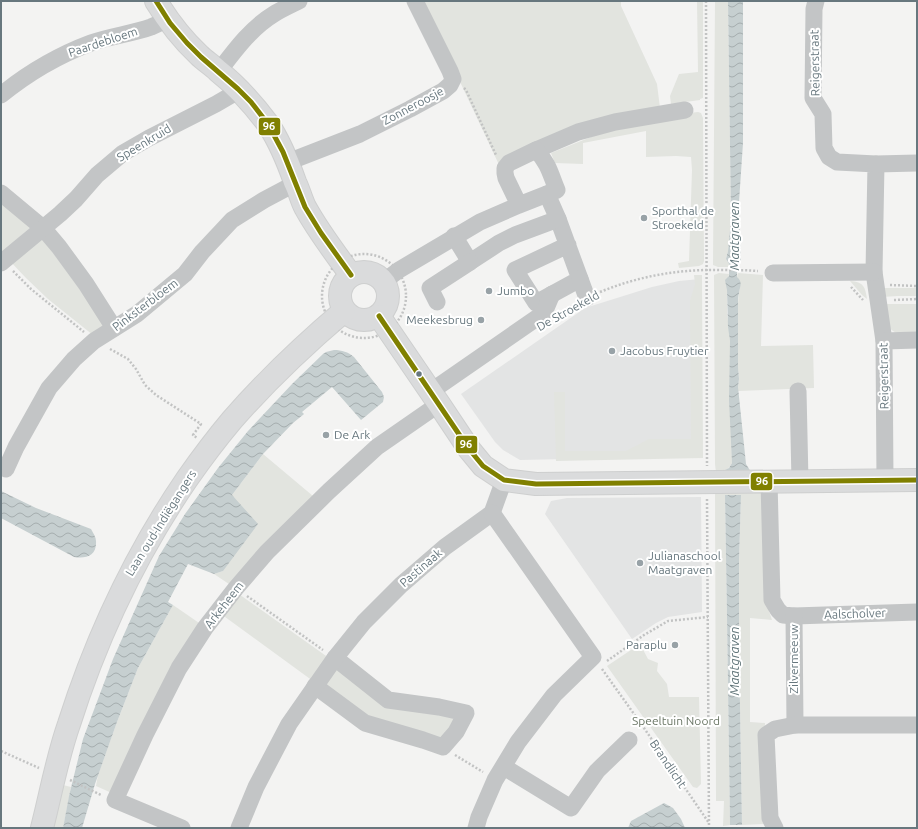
<svg xmlns="http://www.w3.org/2000/svg" width="918" height="829" viewBox="0 0 918 829" font-family="Ubuntu,sans-serif">
<defs>
<pattern id="water-waves" width="16" height="10" patternUnits="userSpaceOnUse"><rect width="16" height="10" fill="#c6cfd0"/><path d="M0 5q4-4 8 0t8 0" fill="none" stroke="#a5adae"/></pattern>
</defs>
<rect width="100%" height="100%" fill="#f3f3f2"/>
<g fill="#e3e4e4">
<path d="M700 279 702 456 520 460 503 450 495 442 461 394 585 308 652 287 679 281Z"/>
<path d="M701 497 702 612 668 617 656 623 632 639 545 514 551 501 567 498Z"/>
</g>
<g fill="#e2e4df">
<path d="M422 1H621V6L657 84 660 108 501 169Z"/>
<path d="M697 1H703V98L700 99V100L671 104 670 96 679 74 698 72Z"/>
<path d="M715 1H728L731 219 728 251 726 259 729 264V267H718L713 265Z"/>
<path d="M698 112 701 113 703 118 704 261 703 264 699 266 679 268 678 263 689 261 692 170 691 157 676 156 646 157V131L583 143V164L555 163 551 153 621 125 681 114Z"/>
<path d="M1 201 31 227 1 253Z"/>
<path d="M38 232 105 324 93 335 48 299 26 278 9 260Z"/>
<path d="M719 273 729 274 727 290V312L730 341 732 463C728 470 724 472 716 473L715 464 714 275Z"/>
<path d="M738 273 763 275 761 346 813 345 814 388 738 391V387L739 379 738 368V303L739 293 740 286 737 277Z"/>
<path d="M694 275H702L703 458 556 461 554 392H565V451H626L649 439H691L690 301 695 284Z"/>
<path d="M850 281C864 282 865 287 867 299L862 295Z"/>
<path d="M881 288H917V296H898L882 297Z"/>
<path d="M884 304H917V334C908 334 895 336 889 327 887 323 885 309 884 304Z"/>
<path d="M263 454 313 496 232 586 214 574 223 571 232 495Z"/>
<path d="M715 488H768L769 611 772 620 750 618V722L765 723 762 813 765 824 742 825 739 646V561L741 495H725L727 617 730 825 723 826 724 801H716Z"/>
<path d="M236 592 336 663 389 704 460 717 441 742 365 719 221 614Z"/>
<path d="M173 605 202 625 114 794 96 786 98 775 117 722 138 668Z"/>
<path d="M640 644 648 659 658 663 657 671 667 684 669 697H699L701 784 697 788 693 787 607 666Z"/>
<path d="M63 785 71 787 63 828H52Z"/>
</g>
<g fill="url(#water-waves)">
<path d="M728 1H743V143L739 202 741 261 737 264V277C743 282 740 286 739 293 738 296 738 300 738 303V367L739 379 738 387 746 464 751 472H721L729 468 732 463 729 400 730 341 728 327 727 290 725 280 729 276V264L726 259 728 251 731 219Z"/>
<path d="M334 350C342 350 348 352 354 357L382 392 384 397 383 402 361 420 332 387 302 412 304 414 293 423 263 454 232 495 258 524 223 571 214 574 188 564 168 602 173 605 138 668 117 722 95 784 82 828H63L69 796 83 739 113 659 159 556 185 514 218 468 248 431 293 383 323 354 326 352Z"/>
<path d="M1 491 36 508 91 529C93 533 96 537 96 541 97 556 86 559 74 557L1 518Z"/>
<path d="M725 495H741L739 561V646L742 825H730L727 617Z"/>
<path d="M664 803 673 808 681 819 685 828H628L631 821Z"/>
</g>
<g fill="none" stroke-linecap="round" stroke-linejoin="round">
<g stroke="#cecfcf" stroke-width="24">
<g id="secondary">
<path d="M156 1C168 21 182 39 199 55 205 61 212 65 218 71 237 86 253 104 268 124 280 142 288 162 295 182 299 190 301 199 305 207 318 231 335 253 351 275"/>
<circle cx="364" cy="296" r="24"/>
<path d="M379 316 439 404 469 449 483 466 504 480 536 484 917 480"/>
<path d="M42 828C51 793 57 758 69 724 97 636 135 555 187 479 201 459 216 439 232 420 266 381 304 345 344 311"/>
</g>
</g>
<g stroke="#c2c3c3" stroke-width="2.5" stroke-dasharray="2 2" stroke-linecap="butt">
<path d="M706 1 707 466"/>
<path d="M464 88 466 90 496 155"/>
<circle cx="364" cy="296" r="42"/>
<path d="M13 271 31 289 84 332"/>
<path d="M890 285 917 286"/>
<path d="M851 287 863 300"/>
<path d="M600 292C639 276 679 269 721 270 734 270 746 270 758 271"/>
<path d="M894 300 917 299"/>
<path d="M560 314 574 305"/>
<path d="M110 349 128 359 136 369 145 385 156 395 201 424 193 435 197 438"/>
<path d="M707 499 709 828"/>
<path d="M247 596 323 650"/>
<path d="M607 661 644 635 668 621 708 617"/>
<path d="M602 669 644 728 709 823"/>
<path d="M1 751 39 768"/>
<path d="M455 755 483 772"/>
<path d="M70 780 101 795"/>
</g>
<g stroke="#c3c5c6" stroke-width="17">
<path d="M816 1 814 9 813 98 823 114 824 148 829 157 837 162 876 164 874 272 884 341 885 480"/>
<path d="M219 71C235 50 251 28 274 14 282 9 291 5 299 1"/>
<path d="M1 95C28 73 59 55 91 43 111 36 131 34 151 27 156 25 162 22 167 19"/>
<path d="M536 150 578 132 615 122 685 110"/>
<path d="M288 162 360 134 410 109 443 91 450 85 453 79 450 71 415 1"/>
<path d="M876 164 917 163"/>
<path d="M1 193 43 228 59 247 86 284 114 328"/>
<path d="M558 219 580 279 536 303 515 270 568 245"/>
<path d="M454 236 470 262 499 243 515 235 558 219 547 194"/>
<path d="M1 263 60 214 76 199 97 175 123 153 149 138 216 104 240 90"/>
<path d="M773 273 874 272"/>
<path d="M580 279 587 298"/>
<path d="M383 282 399 270 480 222 519 205 547 194 557 190C550 173 549 164 536 150L509 163 505 168V173L506 178 519 205"/>
<path d="M437 302 430 288 470 262"/>
<path d="M884 341 917 340"/>
<path d="M798 391 800 481"/>
<path d="M430 392 544 313 552 294"/>
<path d="M1 466 6 469 16 447 49 388 74 359 94 341 137 314 185 274 202 252 232 220 264 200 296 183"/>
<path d="M769 481 772 600 778 610 783 615 794 616 917 612"/>
<path d="M794 616 795 725"/>
<path d="M315 686 365 723 423 740 443 747 456 732 466 713 439 707 388 700 335 658"/>
<path d="M504 767 571 808 597 771 629 740"/>
<path d="M182 828 115 800 145 735 179 668 205 628 236 588 267 552 329 491 377 447 439 404"/>
<path d="M239 828 256 787 289 724 335 658 364 622 401 585 445 547 492 513 504 480"/>
<path d="M476 828 479 817 495 780 518 742 554 695 593 657 492 513"/>
<path d="M775 828 770 818 766 735 775 729 795 725H917"/>
</g>
<use href="#secondary" stroke="#dadbdc" stroke-width="22"/>
<g stroke="#fff" stroke-width="8">
<g id="bus-1">
<path d="M156 1 170 23 187 43 201 57 238 89 251 102 268 124 283 152 305 207 321 233 351 275"/>
<path d="M379 316 469 449 483 466 504 480 536 484 917 480"/>
</g>
</g>
<use href="#bus-1" stroke="#808000" stroke-width="5"/>
</g>
<g fill="#98a2a7" stroke="#fff" stroke-width="1.5">
<circle cx="644" cy="218" r="4"/>
<circle cx="489" cy="291" r="4"/>
<circle cx="481" cy="320" r="4"/>
<circle cx="612" cy="351" r="4"/>
<circle cx="326" cy="435" r="4"/>
<circle cx="640" cy="563" r="4"/>
<circle cx="675" cy="645" r="4"/>
</g>
<circle fill="#67777e" stroke="#fff" stroke-width="1.5" cx="419" cy="374" r="3.5"/>
<g text-anchor="middle" stroke-width="4" stroke-linejoin="round" paint-order="stroke">
<g font-size="12" fill="#67777e" stroke="#fff">
<text transform="translate(103 42) rotate(-18)" y="4">Paardebloem</text>
<text transform="translate(815 63) rotate(-91)" y="4">Reigerstraat</text>
<text transform="translate(413 106) rotate(-28)" y="4">Zonneroosje</text>
<text transform="translate(144 143) rotate(-31)" y="4">Speenkruid</text>
<text transform="translate(145 305) rotate(-37)" y="4">Pinksterbloem</text>
<text transform="translate(568 311) rotate(-29)" y="4">De Stroekeld</text>
<text transform="translate(884 376) rotate(-91)" y="4">Reigerstraat</text>
<text transform="translate(161 523) rotate(-58)" y="4">Laan oud-Indiëgangers</text>
<text transform="translate(421 568) rotate(-41)" y="4">Pastinaak</text>
<text transform="translate(224 605) rotate(-52)" y="4">Arkeheem</text>
<text transform="translate(855 614) rotate(-2)" y="4">Aalscholver</text>
<text transform="translate(794 659) rotate(-90)" y="4">Zilvermeeuw</text>
<text transform="translate(668 764) rotate(56)" y="4">Brandlicht</text>
</g>
<g font-size="12" fill="#67777e" stroke="#fff" text-anchor="start">
<text x="652" y="215">Sporthal de<tspan x="652" dy="14">Stroekeld</tspan></text>
<text x="497" y="295">Jumbo</text>
<text x="473" y="324" text-anchor="end">Meekesbrug</text>
<text x="620" y="355">Jacobus Fruytier</text>
<text x="334" y="439">De Ark</text>
<text x="648" y="560">Julianaschool<tspan x="648" dy="14">Maatgraven</tspan></text>
<text x="667" y="649" text-anchor="end">Paraplu</text>
</g>
<g font-size="12" fill="#6a7665" stroke="#fff">
<text x="676" y="725">Speeltuin Noord</text>
</g>
<g font-size="13" font-style="italic" fill="#63777b" stroke="#fff">
<text transform="translate(734 236) rotate(-90)" y="5">Maatgraven</text>
<text transform="translate(734 661) rotate(-90)" y="5">Maatgraven</text>
</g>
</g>
<g stroke="#fff" stroke-width="1.5">
<rect x="258" y="117" width="23" height="19" rx="4" fill="#808000"/>
<rect x="455" y="435" width="23" height="19" rx="4" fill="#808000"/>
<rect x="750" y="472" width="23" height="19" rx="4" fill="#808000"/>
</g>
<g font-size="11" text-anchor="middle" font-weight="bold" fill="#fff">
<text x="269" y="130">96</text>
<text x="466" y="448">96</text>
<text x="762" y="485">96</text>
</g>
<rect width="918" height="829" fill="none" stroke="#67777e" stroke-width="4"/>
</svg>
